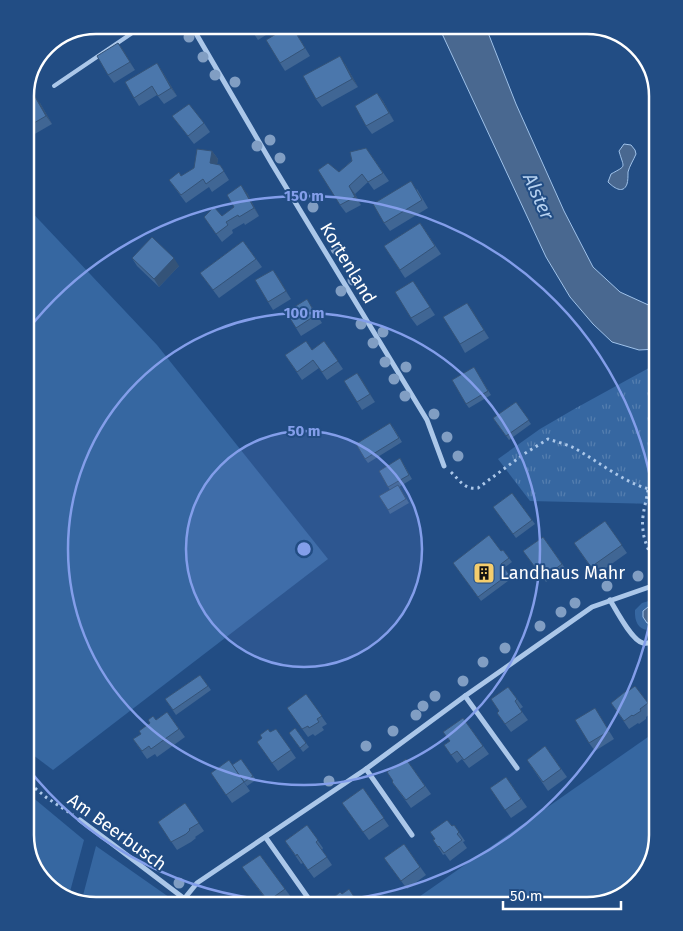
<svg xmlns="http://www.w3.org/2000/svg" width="683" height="931" viewBox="0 0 683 931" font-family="'Fira Sans',sans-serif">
<defs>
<pattern id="park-tufts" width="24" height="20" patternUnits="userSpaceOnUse" patternTransform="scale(1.25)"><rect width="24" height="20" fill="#3667a1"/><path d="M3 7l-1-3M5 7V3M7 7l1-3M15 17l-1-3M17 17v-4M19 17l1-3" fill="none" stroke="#547eaf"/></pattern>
</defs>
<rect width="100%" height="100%" fill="#224d84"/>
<g fill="#3667a1">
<path d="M25 205 157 345 328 559 53 770 25 749Z"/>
<path d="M652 600H658V607L655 606 654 623 658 620V627C642 635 634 625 635 610L642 603Z"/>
<path d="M658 730V836L648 871 623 896 588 906H406Z"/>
<path d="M25 791 84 840 68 899 60 896 35 871 25 836Z"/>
<path d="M96 846 176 902 174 906H128L118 898 102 903 101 906H91L81 903Z"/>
</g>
<path fill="url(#park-tufts)" d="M658 363V504L530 501 498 459 540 429 576 408Z"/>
<g fill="#496890" stroke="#9fc2ea">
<path d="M438 25H485L516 104 564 211 593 267 620 292 655 308H658V349L639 350 612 342 593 324 570 297 546 257Z"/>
<path d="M624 144 631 145 635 150 636 154C634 159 629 167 628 172 628 176 628 181 627 184 623 195 613 187 608 182L611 174C627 165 624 169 619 151Z"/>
<path d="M655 606 658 607V620L654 623H647L643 617V611L648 607Z"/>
</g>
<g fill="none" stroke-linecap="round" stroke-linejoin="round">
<g stroke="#abc7e9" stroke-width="3" stroke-dasharray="2.5 4" stroke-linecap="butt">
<path d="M451 472C460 481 465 490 478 488L524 454 548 439C557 442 566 444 574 448 597 460 633 490 658 490"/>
<path d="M648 490C646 503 641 517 643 530 644 544 653 558 658 571"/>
<path d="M25 780 47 798 73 815"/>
</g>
<path stroke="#abc7e9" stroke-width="4" d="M54 86 144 25"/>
<g stroke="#abc7e9" stroke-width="5">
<path d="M191 25 272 164 427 420 444 466"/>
<path d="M610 600C616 610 632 641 643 643 650 644 653 641 658 638"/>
<path d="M465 696 517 768"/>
<path d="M366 769 412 835"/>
<path d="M80 820 111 843 194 906"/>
<path d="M266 838 311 902"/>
<path d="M184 899 197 883 366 769 465 696 592 607 658 584"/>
</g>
</g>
<g fill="#819ec3">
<circle cx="189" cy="37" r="5.5"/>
<circle cx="203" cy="57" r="5.5"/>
<circle cx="215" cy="75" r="5.5"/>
<circle cx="235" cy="82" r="5.5"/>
<circle cx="270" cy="140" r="5.5"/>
<circle cx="257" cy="146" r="5.5"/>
<circle cx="280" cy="158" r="5.5"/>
<circle cx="304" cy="196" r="5.5"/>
<circle cx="313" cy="207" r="5.5"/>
<circle cx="336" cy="249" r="5.5"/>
<circle cx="353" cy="280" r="5.5"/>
<circle cx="341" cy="291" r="5.5"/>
<circle cx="361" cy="324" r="5.5"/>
<circle cx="383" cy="332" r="5.5"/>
<circle cx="373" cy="343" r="5.5"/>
<circle cx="385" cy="362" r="5.5"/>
<circle cx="406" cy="367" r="5.5"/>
<circle cx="394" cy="379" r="5.5"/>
<circle cx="405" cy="396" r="5.5"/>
<circle cx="434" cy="414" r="5.5"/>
<circle cx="447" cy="437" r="5.5"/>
<circle cx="458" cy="456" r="5.5"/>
<circle cx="638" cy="576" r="5.5"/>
<circle cx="607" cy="586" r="5.5"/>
<circle cx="575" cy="603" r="5.5"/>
<circle cx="561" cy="612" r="5.5"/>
<circle cx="540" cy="626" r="5.5"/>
<circle cx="505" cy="648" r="5.5"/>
<circle cx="483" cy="662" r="5.5"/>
<circle cx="463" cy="681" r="5.5"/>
<circle cx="435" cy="696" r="5.5"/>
<circle cx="423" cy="706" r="5.5"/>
<circle cx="416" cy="715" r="5.5"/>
<circle cx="393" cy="731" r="5.5"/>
<circle cx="366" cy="746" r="5.5"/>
<circle cx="329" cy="781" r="5.5"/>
<circle cx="179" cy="883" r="5.5"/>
</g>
<g fill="#406694">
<path d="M248 25H282L258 40Z"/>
<path d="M296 33 310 56 285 71 280 63Z"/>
<path d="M118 43 135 70 114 83 108 75Z"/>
<path d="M345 64 358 87 322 107 316 99Z"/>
<path d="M162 71 177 96 164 104 157 95 139 106 134 98Z"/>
<path d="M377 93 383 101 394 121 372 134 366 126Z"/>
<path d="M40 103 52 124 33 135 27 127Z"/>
<path d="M172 116 204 123 210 132 194 144Z"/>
<path d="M366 148 389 181 374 190 368 182 355 194 361 205 346 213 340 205 339 172Z"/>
<path d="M212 151 218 159 217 164 220 165 229 180 212 192 209 187 186 203 169 180 182 176 194 168Z"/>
<path d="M417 189 428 208 390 231 384 223Z"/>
<path d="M247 193 259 216 245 225 244 223 232 230 233 233 222 242 204 217 222 216 234 207Z"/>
<path d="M420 223 441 254 405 278 384 246Z"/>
<path d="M243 241 262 267 219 298 200 273Z"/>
<path d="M132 258 179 266 159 287 137 266Z"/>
<path d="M273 270 291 299 273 310 268 302Z"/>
<path d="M413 281 435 315 417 326 411 318Z"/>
<path d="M467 303 489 338 465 353 460 344Z"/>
<path d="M312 307 322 323 301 336 296 328Z"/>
<path d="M324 341 343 369 327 380 319 368 302 380 285 355 312 350Z"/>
<path d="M476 371 491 395 469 408 466 404Z"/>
<path d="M357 373 375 402 362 410 357 402Z"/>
<path d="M516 402 531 424 509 440 493 418Z"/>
<path d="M393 427 402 442 368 463 365 459Z"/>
<path d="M400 458 412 479 399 487 409 503 390 514 388 510 390 490 379 471Z"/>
<path d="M512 493 535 524 516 538 493 507Z"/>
<path d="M605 521 627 553 596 575 574 543Z"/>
<path d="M543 537 565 568 546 582 523 551Z"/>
<path d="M503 550 512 562 504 568 512 578 481 601 453 563 501 551Z"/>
<path d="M200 675 211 690 176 715 165 699Z"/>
<path d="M635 686 654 711 646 717V719L639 724 638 723 629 729 611 703Z"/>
<path d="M508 687 523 707 520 709 528 720 511 732 497 713 499 711Z"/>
<path d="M306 694 327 724 322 727 324 730 315 736 313 734 308 737 287 708Z"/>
<path d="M595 708 614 739 595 751 589 743Z"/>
<path d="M167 712 185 737 157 757 155 754 147 759 133 739 141 734 156 720Z"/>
<path d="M463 718 489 754 469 768 462 759 457 763 444 745 450 741Z"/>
<path d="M295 728 309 747 303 752 289 733Z"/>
<path d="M276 729 296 758 278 771 257 742Z"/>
<path d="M545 746 567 777 548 791 527 760Z"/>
<path d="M241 759 256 780 247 786 235 769 250 791 232 803 211 773 234 768Z"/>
<path d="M406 759 431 794 411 808 392 782Z"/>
<path d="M506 777 527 807 511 818 490 788Z"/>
<path d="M363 788 389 826 369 840 342 803Z"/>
<path d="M185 803 204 831 195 837 196 838 191 842 177 850 158 822Z"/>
<path d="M307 825 323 848 322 850 332 865 314 878 303 863 301 864 285 841Z"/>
<path d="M454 825 465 841 463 842 467 848 450 861 445 854 443 855 438 847 452 826Z"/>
<path d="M404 844 426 875 407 889 384 858Z"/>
<path d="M260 855 291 897 278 906H271L248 875Z"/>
</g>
<g fill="#345378">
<path d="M118 43 124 51 135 70 130 62Z"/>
<path d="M340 56 345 64 358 87 352 79Z"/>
<path d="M157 63 162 71 177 96 171 88Z"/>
<path d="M377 93 383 101 394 121 389 113Z"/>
<path d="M34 95 40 103 52 124 46 116Z"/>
<path d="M212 151 218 159 216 171 210 163Z"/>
<path d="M241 185 247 193 259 216 254 208Z"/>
<path d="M349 186 355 194 361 205 355 197Z"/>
<path d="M174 258 179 266 159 287 154 279Z"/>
<path d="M273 270 279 278 291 299 286 291Z"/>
<path d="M467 303 473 311 489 338 484 330Z"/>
<path d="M357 373 363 381 375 402 370 394Z"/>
</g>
<g fill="#4b77ac" stroke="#345378">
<path d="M248 25H263L252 32Z"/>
<path d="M291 25 305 48 280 63 266 40Z"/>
<path d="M118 43 130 62 108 75 97 56Z"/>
<path d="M340 56 352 79 316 99 303 76Z"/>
<path d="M157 63 171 88 158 96 152 86 134 98 125 82Z"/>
<path d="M377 93 389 113 366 126 355 106Z"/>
<path d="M34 95 46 116 27 127 25 123V100Z"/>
<path d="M658 101V112L653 105Z"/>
<path d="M189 104 204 123 188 136 172 116Z"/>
<path d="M366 148 383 173 368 182 362 174 349 186 355 197 340 205 318 170 328 163 339 172 352 161 350 152Z"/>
<path d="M197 149 212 151 210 163 220 165 224 171 206 184 203 179 181 195 169 180 179 172 181 176 194 168Z"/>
<path d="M411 181 422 200 384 223 373 204Z"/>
<path d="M241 185 254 208 239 217 238 215 226 222 228 225 216 234 204 217 214 207 222 216 234 207 227 195Z"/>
<path d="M420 223 435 246 400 270 384 246Z"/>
<path d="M152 237 174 258 154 279 132 258Z"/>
<path d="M243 241 256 259 213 290 200 273Z"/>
<path d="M273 270 286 291 268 302 255 280Z"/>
<path d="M413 281 430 307 411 318 395 292Z"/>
<path d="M307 299 316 315 296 328 286 312Z"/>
<path d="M467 303 484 330 460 344 443 317Z"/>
<path d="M306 341 312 350 324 341 338 361 322 372 313 360 297 372 285 355Z"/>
<path d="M474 367 488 391 466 404 452 380Z"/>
<path d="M357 373 370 394 357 402 344 381Z"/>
<path d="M516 402 529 420 506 436 493 418Z"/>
<path d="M390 423 399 438 365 459 356 444Z"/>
<path d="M400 458 409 475 388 487 379 471Z"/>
<path d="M398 485 406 499 388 510 379 496Z"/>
<path d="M512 493 532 520 513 534 493 507Z"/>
<path d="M605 521 622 545 591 567 574 543Z"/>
<path d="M489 535 501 551 503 550 509 558 501 564 509 574 478 597 453 563Z"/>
<path d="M543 537 562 564 543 578 523 551Z"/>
<path d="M658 661V669L654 664Z"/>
<path d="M200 675 208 686 173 710 165 699Z"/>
<path d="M635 686 648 703 640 709 641 711 633 716 632 715 624 721 611 703 626 691 627 692Z"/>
<path d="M508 687 517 699 515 701 522 712 505 724 497 713 499 711 491 699Z"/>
<path d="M306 694 322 716 317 719 319 722 309 728 308 726 302 729 287 708Z"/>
<path d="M595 708 609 731 589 743 575 720Z"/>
<path d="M167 712 179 729 151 749 149 746 142 751 133 739 141 734 139 731 150 723 148 720 153 716 156 720Z"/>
<path d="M463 718 483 746 464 760 457 751 451 755 444 745 450 741 443 732Z"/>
<path d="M295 728 306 743 300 748 289 733Z"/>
<path d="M268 729 270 732 276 729 291 750 272 763 257 742 262 738 260 735Z"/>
<path d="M545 746 561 769 543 782 527 760Z"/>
<path d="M241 759 253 776 244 782 232 765Z"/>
<path d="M406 759 425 786 406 800 392 782 393 781 387 772Z"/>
<path d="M229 760 244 782 226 795 211 773Z"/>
<path d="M506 777 521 799 505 810 490 788Z"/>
<path d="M363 788 384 818 363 832 342 803Z"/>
<path d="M185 803 199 823 189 829 190 830 186 834 171 842 158 822Z"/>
<path d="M447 820 452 826 454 825 459 832 457 834 462 840 444 853 439 846 438 847 433 840 435 839 430 832Z"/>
<path d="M307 825 318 840 316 842 327 857 308 870 297 854 296 856 285 841Z"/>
<path d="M404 844 420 867 401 881 384 858Z"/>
<path d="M260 855 285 889 268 901 242 867Z"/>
<path d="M349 889 360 906H328L327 905 334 900 333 898 340 892 342 894Z"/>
</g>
<circle cx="304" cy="549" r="118" fill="#839eea" fill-opacity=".12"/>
<g fill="none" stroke="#839eea" stroke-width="2.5">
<circle cx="304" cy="549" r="118"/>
<circle cx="304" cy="549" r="236"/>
<path d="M26 332A353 353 0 1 1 26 766"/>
</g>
<defs>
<g id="building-square" transform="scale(1.125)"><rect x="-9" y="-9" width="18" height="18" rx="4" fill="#f4cd6d" stroke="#224d84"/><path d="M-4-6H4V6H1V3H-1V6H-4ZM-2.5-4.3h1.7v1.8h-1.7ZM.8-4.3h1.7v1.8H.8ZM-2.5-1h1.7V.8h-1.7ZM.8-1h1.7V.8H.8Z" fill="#111"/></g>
</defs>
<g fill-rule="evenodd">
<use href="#building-square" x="484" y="573"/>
</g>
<g text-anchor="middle" stroke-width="4" stroke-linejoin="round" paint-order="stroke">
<g font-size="18" fill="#fff" stroke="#224d84">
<text transform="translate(348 263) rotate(59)" y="6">Kortenland</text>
<text transform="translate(117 832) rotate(36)" y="6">Am Beerbusch</text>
</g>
<g font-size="18" fill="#fff" stroke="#224d84" text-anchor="start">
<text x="500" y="579">Landhaus Mahr</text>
</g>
<g font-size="19" font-style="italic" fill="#b6d1f0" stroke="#224d84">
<text transform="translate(539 196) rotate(66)" y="7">Alster</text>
</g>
</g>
<path d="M0 0H683V931H0ZM96 34H587A62 62 0 0 1 649 96V835A62 62 0 0 1 587 897H96A62 62 0 0 1 34 835V96A62 62 0 0 1 96 34Z" fill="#224d84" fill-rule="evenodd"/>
<path fill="none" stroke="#fff" stroke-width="2.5" d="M96 34H587A62 62 0 0 1 649 96V835A62 62 0 0 1 587 897H96A62 62 0 0 1 34 835V96A62 62 0 0 1 96 34Z"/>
<circle cx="304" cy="549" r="8" fill="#839eea" stroke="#224d84" stroke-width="2.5"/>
<g font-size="15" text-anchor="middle" font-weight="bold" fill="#839eea" stroke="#224d84" stroke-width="4" stroke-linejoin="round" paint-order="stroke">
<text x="304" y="201">150 m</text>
<text x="304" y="318">100 m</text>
<text x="304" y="436">50 m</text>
</g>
<path d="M503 901v8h118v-8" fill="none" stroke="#ffffff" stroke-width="2.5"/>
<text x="510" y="901" font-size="15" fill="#ffffff" stroke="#224d84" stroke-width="4" paint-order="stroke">50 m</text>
</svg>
